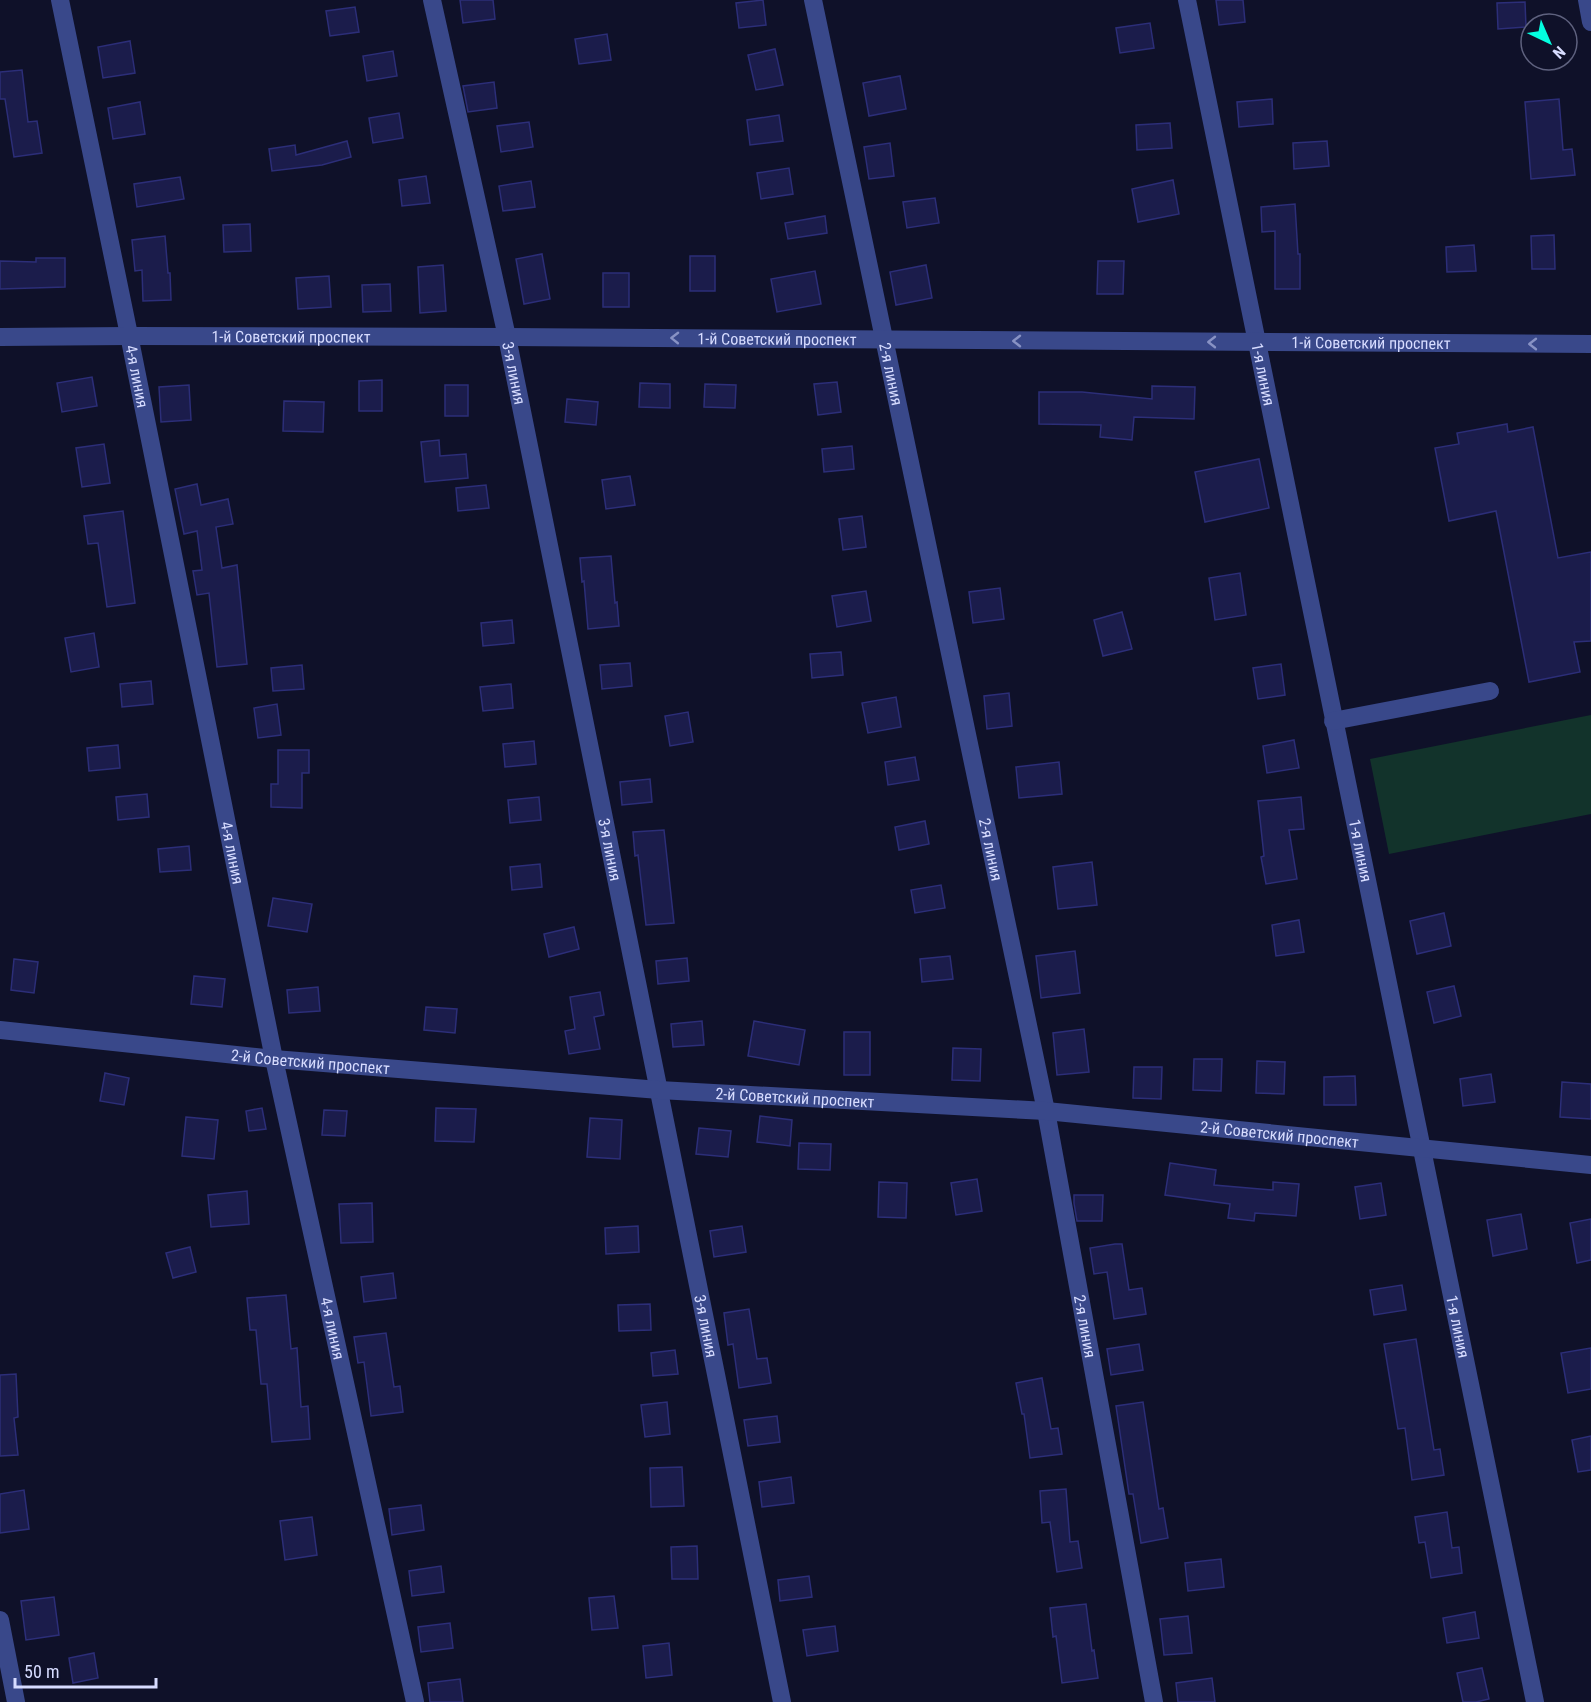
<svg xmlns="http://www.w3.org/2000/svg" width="1591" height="1702" viewBox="0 0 1591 1702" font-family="'Roboto Condensed',sans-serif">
<rect width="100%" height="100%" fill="#0f1129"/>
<path fill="#12332b" d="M1591 715V814L1389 854 1370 759Z"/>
<g fill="#1b1c4b" stroke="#2c2e78" stroke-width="1.5">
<path d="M460 0H493L495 19 463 23Z"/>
<path d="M763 0 766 25 739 28 736 3Z"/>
<path d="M1216 0H1243L1245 22 1219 25Z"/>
<path d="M1525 2 1526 27 1498 29 1497 3Z"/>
<path d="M355 7 359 32 330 36 326 11Z"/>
<path d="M1150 23 1154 48 1120 53 1116 28Z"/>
<path d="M607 34 611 60 579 64 575 39Z"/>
<path d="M130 41 135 73 103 78 98 47Z"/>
<path d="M775 49 783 85 756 90 748 55Z"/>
<path d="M393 51 397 76 367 81 363 56Z"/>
<path d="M22 70 28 122 37 121 42 153 14 157 5 99H0V72Z"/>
<path d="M900 76 906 109 869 116 863 83Z"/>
<path d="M494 82 497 108 468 112 463 86Z"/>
<path d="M1272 99 1273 124 1239 127 1237 102Z"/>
<path d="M1559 99 1563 150 1572 149 1575 175 1531 179 1525 102Z"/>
<path d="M140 102 145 134 113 139 108 108Z"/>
<path d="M399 113 403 138 373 143 369 118Z"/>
<path d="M779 115 783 141 750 145 747 120Z"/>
<path d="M529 122 533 147 501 152 497 126Z"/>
<path d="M1170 123 1172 148 1137 150 1136 125Z"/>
<path d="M347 141 351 157 322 165 272 171 269 149 295 145 296 155Z"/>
<path d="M1327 141 1329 166 1294 169 1293 143Z"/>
<path d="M890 143 894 176 869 179 864 147Z"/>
<path d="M789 168 793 194 761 199 757 173Z"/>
<path d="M426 176 430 203 402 206 399 180Z"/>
<path d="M180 177 184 199 137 207 134 184Z"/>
<path d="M1173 180 1179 214 1138 222 1132 189Z"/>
<path d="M531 181 535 207 503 211 499 186Z"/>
<path d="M935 198 939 223 907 228 903 202Z"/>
<path d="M1295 204 1298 254H1300V289H1275V231L1262 232 1261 207Z"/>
<path d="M825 216 827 233 788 239 785 223Z"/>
<path d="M250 224 251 251 224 252 223 225Z"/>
<path d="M1554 235 1555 269H1532L1531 236Z"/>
<path d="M165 236 168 273H170L171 300 143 301 142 270 135 271 132 240Z"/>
<path d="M1474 245 1476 271 1447 272 1446 247Z"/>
<path d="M542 254 550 299 524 304 516 259Z"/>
<rect x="690" y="256" width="25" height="35"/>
<path d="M36 258H65V287L0 289V261L36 262Z"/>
<path d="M1098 261H1124L1123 294H1097Z"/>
<path d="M443 265 446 311 420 313 418 267Z"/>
<path d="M926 265 932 298 896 305 890 272Z"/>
<path d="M815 271 821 304 777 312 771 279Z"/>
<rect x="603" y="273" width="26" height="34"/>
<path d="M329 276 331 307 298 309 296 278Z"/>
<path d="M390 284 391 311 363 312 362 285Z"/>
<path d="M92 377 97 406 62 412 57 383Z"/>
<path d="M382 380V411H359V381Z"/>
<path d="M837 382 841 412 818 415 814 384Z"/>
<path d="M640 383 670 384V408L639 407Z"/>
<path d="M705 384 736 385 735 408 704 407Z"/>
<path d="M189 385 191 420 161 422 159 387Z"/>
<rect x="445" y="385" width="23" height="31"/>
<path d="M1152 386 1195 387 1194 419 1134 417 1132 440 1100 437 1101 425 1039 424V392H1082L1152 399Z"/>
<path d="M567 399 598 402 596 425 565 422Z"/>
<path d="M284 401 324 402 323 432 283 431Z"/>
<path d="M1507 424 1508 432 1533 427 1558 558 1591 552V641L1574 642 1580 672 1529 682 1496 511 1449 521 1435 448 1459 444 1457 433Z"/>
<path d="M439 440 440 456 466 454 468 478 425 482 421 442Z"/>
<path d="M104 444 110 483 82 487 76 448Z"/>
<path d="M852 446 854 469 824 472 822 449Z"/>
<path d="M1259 459 1269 508 1205 522 1195 472Z"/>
<path d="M630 476 635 505 606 509 602 480Z"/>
<path d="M197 484 201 505 228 499 233 524 216 527 222 568 237 565 247 664 217 667 209 593 197 595 193 571 202 570 197 531 184 534 175 489Z"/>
<path d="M486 485 489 508 458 511 456 488Z"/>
<path d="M123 511 135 603 107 607 98 543 88 544 84 516Z"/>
<path d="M862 516 866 547 843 550 839 519Z"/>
<path d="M611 556 615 603 617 602 619 626 588 629 584 581 582 582 580 558Z"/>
<path d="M1240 573 1246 615 1215 620 1209 578Z"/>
<path d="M1000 588 1004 619 973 623 969 592Z"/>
<path d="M866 591 871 621 837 627 832 596Z"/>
<path d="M1122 612 1132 649 1103 656 1094 620Z"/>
<path d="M512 620 514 643 483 646 481 623Z"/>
<path d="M94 633 99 667 71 672 65 638Z"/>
<path d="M841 652 843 675 812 678 810 654Z"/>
<path d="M630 663 632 686 602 689 600 665Z"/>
<path d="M1281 664 1285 695 1258 699 1253 668Z"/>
<path d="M302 665 304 689 273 691 271 668Z"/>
<path d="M151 681 153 704 122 707 120 684Z"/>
<path d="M511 684 513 708 483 711 480 687Z"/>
<path d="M1009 693 1012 726 987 729 984 696Z"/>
<path d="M896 697 901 727 868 733 862 703Z"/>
<path d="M277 704 281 735 258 738 254 708Z"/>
<path d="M688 712 693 742 670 746 665 716Z"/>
<path d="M1294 740 1299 768 1267 773 1263 746Z"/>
<path d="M534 741 536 764 505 767 503 744Z"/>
<path d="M118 745 120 768 89 771 87 748Z"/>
<path d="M278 750H309V773H302V808L271 807V784H278Z"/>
<path d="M915 757 919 780 888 785 885 762Z"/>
<path d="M1059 762 1062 794 1019 798 1016 767Z"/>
<path d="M650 779 652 802 622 805 620 782Z"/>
<path d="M147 794 149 817 118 820 116 797Z"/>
<path d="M539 797 541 820 510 823 508 800Z"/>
<path d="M1301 797 1304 829 1289 830 1297 879 1266 884 1261 857 1264 856 1258 801Z"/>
<path d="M925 821 929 844 899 850 895 827Z"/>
<path d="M664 830 674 923 646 925 638 855 635 856 633 832Z"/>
<path d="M189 846 191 870 160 872 158 849Z"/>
<path d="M1092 862 1097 905 1058 909 1053 867Z"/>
<path d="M540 864 542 887 512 890 510 867Z"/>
<path d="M941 885 945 908 915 913 911 890Z"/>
<path d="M273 898 312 904 307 932 268 926Z"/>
<path d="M1444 913 1451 946 1417 954 1410 921Z"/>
<path d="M1299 920 1304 952 1276 956 1272 925Z"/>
<path d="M574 927 579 949 549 957 544 934Z"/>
<path d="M1075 951 1080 993 1041 998 1036 956Z"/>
<path d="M950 956 953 979 922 982 920 959Z"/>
<path d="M687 958 689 981 658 984 656 961Z"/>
<path d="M14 959 38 962 34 993 11 990Z"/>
<path d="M194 976 225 979 222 1007 191 1004Z"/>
<path d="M1454 986 1461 1016 1434 1023 1427 992Z"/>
<path d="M318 987 320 1011 289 1013 287 990Z"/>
<path d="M600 992 604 1015 594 1017 600 1049 569 1054 565 1031 575 1029 570 997Z"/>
<path d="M426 1007 457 1009 455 1033 424 1030Z"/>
<path d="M702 1021 704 1045 673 1047 671 1024Z"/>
<path d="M754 1021 805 1030 799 1065 748 1056Z"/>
<path d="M1084 1029 1089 1072 1057 1075 1053 1033Z"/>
<rect x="844" y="1032" width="26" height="43"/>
<path d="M953 1048 981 1049 980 1081 952 1080Z"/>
<path d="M1194 1059H1222L1221 1091 1193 1090Z"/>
<path d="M1257 1061 1285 1062 1284 1094 1256 1093Z"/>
<path d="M1134 1067H1162L1161 1099 1133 1098Z"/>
<path d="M105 1073 129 1078 124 1105 100 1101Z"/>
<path d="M1491 1074 1495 1102 1463 1106 1460 1079Z"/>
<path d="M1355 1076 1356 1105H1324V1077Z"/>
<path d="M1562 1082 1591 1084V1119L1560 1117Z"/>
<path d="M262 1108 266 1129 249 1131 246 1111Z"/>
<path d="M436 1108 476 1109 474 1142 435 1141Z"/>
<path d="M324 1110 347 1111 345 1136 322 1135Z"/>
<path d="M760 1116 792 1120 790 1146 757 1142Z"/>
<path d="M186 1117 218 1120 214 1159 182 1156Z"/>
<path d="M590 1118 622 1120 620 1159 587 1157Z"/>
<path d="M699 1128 731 1131 728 1157 696 1154Z"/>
<path d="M799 1143 831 1144 830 1170 798 1169Z"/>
<path d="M1170 1163 1216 1170 1214 1185 1273 1190V1182L1299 1184 1296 1216 1255 1213 1254 1221 1228 1218 1230 1204 1165 1195Z"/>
<path d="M977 1179 982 1211 956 1215 951 1183Z"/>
<path d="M879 1182 907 1183 906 1218 878 1217Z"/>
<path d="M1381 1183 1386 1215 1360 1219 1355 1187Z"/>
<path d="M247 1191 249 1224 211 1227 208 1195Z"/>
<path d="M1074 1195H1103L1102 1221H1077L1074 1203Z"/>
<path d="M372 1203 373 1242 341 1243 339 1204Z"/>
<path d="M1521 1214 1527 1249 1493 1256 1487 1220Z"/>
<path d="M1591 1219V1260L1577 1263 1570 1223Z"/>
<path d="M638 1226 639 1252 606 1254 605 1228Z"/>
<path d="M742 1226 746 1252 714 1257 710 1231Z"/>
<path d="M1115 1244H1122L1129 1290 1142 1288 1146 1314 1114 1319 1107 1272 1094 1274 1090 1248Z"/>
<path d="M190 1247 196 1272 173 1278 166 1253Z"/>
<path d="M393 1273 396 1298 364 1302 361 1277Z"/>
<path d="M1402 1285 1406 1310 1374 1315 1370 1290Z"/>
<path d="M286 1295 291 1349 297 1348 301 1407 308 1406 310 1439 272 1442 267 1384H261L256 1330H250L247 1298Z"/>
<path d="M650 1304 651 1330 619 1331 618 1305Z"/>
<path d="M749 1309 757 1359 767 1358 771 1383 739 1388 733 1344 728 1345 724 1313Z"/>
<path d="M386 1333 394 1387 400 1386 403 1412 371 1416 364 1362 358 1363 354 1337Z"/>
<path d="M1416 1339 1434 1450 1440 1449 1444 1475 1412 1480 1405 1428 1398 1429 1384 1344Z"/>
<path d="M1139 1344 1143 1370 1111 1375 1107 1349Z"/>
<path d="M1591 1348V1389L1568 1393 1561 1353Z"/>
<path d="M675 1350 678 1374 653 1376 651 1353Z"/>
<path d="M16 1374 18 1417 14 1418 18 1455 0 1456V1375Z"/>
<path d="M1042 1378 1051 1429 1058 1428 1062 1454 1030 1458 1024 1414H1022L1016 1383Z"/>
<path d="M667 1402 670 1434 645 1437 641 1405Z"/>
<path d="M1143 1402 1159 1509 1163 1508 1168 1538 1141 1543 1133 1494H1129L1116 1406Z"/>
<path d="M777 1416 780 1442 748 1446 744 1420Z"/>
<path d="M1591 1436V1470L1578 1472 1572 1440Z"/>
<path d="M682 1467 684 1506 651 1507 650 1468Z"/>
<path d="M791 1477 794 1503 762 1507 759 1482Z"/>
<path d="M1066 1489 1070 1542 1078 1541 1082 1568 1057 1572 1050 1522 1042 1523 1040 1491Z"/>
<path d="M24 1490 29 1529 0 1533V1494Z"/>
<path d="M421 1505 424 1530 392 1535 389 1509Z"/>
<path d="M1447 1512 1452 1548 1459 1547 1462 1573 1431 1578 1425 1542 1419 1543 1415 1517Z"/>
<path d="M312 1517 317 1555 285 1560 280 1521Z"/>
<path d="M697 1546 698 1579H672L671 1547Z"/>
<path d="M1221 1559 1224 1587 1188 1591 1185 1563Z"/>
<path d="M441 1566 444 1592 412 1596 409 1571Z"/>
<path d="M809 1576 812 1597 780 1601 778 1580Z"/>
<path d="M614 1596 618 1628 592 1630 589 1598Z"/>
<path d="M54 1597 59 1635 26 1640 21 1601Z"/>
<path d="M1086 1604 1092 1651 1094 1650 1098 1678 1062 1683 1056 1636 1053 1637 1050 1608Z"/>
<path d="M1475 1612 1479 1638 1447 1643 1443 1618Z"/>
<path d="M1188 1616 1192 1653 1164 1655 1160 1619Z"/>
<path d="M450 1623 453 1648 421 1652 418 1627Z"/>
<path d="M835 1626 838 1651 807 1656 803 1630Z"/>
<path d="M669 1643 672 1675 646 1678 643 1646Z"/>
<path d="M94 1653 98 1678 73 1683 69 1658Z"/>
<path d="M1482 1668 1489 1699 1476 1702H1463L1457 1673Z"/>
<path d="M1212 1678 1215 1702H1178L1176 1683Z"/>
<path d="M460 1679 463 1702H430L428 1683Z"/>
</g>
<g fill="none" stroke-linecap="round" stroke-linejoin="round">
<g stroke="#39488a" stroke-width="18">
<path id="s1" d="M60 0 128 330 274 1059 415 1702"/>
<path id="s2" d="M432 0 507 337 782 1702"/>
<path id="s3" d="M813 0 1046 1111 1154 1702"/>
<path id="s4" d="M1187 0 1535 1702"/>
<path d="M1587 0 1591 22"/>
<path id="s5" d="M0 337 129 336 507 337 1591 344"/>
<path d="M1333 721 1490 691"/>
<path id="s6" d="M0 1030 274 1059 659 1090 1046 1111 1591 1165"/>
<path d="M0 1620 16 1702"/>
</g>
</g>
<defs><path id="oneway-chevron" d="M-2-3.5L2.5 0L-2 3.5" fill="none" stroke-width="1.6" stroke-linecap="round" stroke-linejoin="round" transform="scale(1.5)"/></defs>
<g stroke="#8892c4">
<use href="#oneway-chevron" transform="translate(675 338) rotate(-179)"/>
<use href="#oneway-chevron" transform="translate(1017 341) rotate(-180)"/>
<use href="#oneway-chevron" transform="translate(1212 342) rotate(-180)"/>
<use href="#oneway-chevron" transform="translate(1533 344) rotate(-180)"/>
</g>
<g text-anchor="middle" stroke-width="4.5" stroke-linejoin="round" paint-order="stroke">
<g font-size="16" fill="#d7dcff" stroke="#0f1129">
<text dy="6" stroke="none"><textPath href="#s5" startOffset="291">1-й Советский проспект</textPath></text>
<text dy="6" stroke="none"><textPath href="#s5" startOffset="777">1-й Советский проспект</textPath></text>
<text dy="6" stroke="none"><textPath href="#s5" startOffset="1371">1-й Советский проспект</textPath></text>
<text dy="6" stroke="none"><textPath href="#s2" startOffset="382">3-я линия</textPath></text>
<text dy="6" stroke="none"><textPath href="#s3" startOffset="382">2-я линия</textPath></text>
<text dy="6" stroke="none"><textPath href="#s1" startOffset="384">4-я линия</textPath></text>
<text dy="6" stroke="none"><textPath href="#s4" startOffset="382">1-я линия</textPath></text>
<text dy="6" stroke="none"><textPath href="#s3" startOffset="868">2-я линия</textPath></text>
<text dy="6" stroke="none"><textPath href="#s2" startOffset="868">3-я линия</textPath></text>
<text dy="6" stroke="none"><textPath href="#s4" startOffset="868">1-я линия</textPath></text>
<text dy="6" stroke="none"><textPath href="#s1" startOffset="870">4-я линия</textPath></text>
<text dy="6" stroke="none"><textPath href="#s6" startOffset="312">2-й Советский проспект</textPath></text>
<text dy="6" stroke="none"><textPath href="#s6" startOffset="798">2-й Советский проспект</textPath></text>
<text dy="6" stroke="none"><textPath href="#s6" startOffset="1284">2-й Советский проспект</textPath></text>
<text dy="6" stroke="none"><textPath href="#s3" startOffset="1354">2-я линия</textPath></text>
<text dy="6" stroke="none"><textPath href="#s1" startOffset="1356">4-я линия</textPath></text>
<text dy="6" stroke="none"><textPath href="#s2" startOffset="1354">3-я линия</textPath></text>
<text dy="6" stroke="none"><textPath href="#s4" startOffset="1354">1-я линия</textPath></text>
</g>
</g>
<g transform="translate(1549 42) rotate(136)"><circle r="28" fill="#0f1129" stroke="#5f627f" stroke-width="1.5"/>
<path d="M0-4.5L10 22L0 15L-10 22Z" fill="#03ffe0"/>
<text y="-9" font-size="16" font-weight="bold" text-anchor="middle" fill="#d7dcff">N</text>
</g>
<path d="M15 1678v9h141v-9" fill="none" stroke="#d7dcff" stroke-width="3"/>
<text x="24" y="1678" font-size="18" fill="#d7dcff" stroke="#0f1129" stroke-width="4.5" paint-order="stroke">50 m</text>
</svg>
